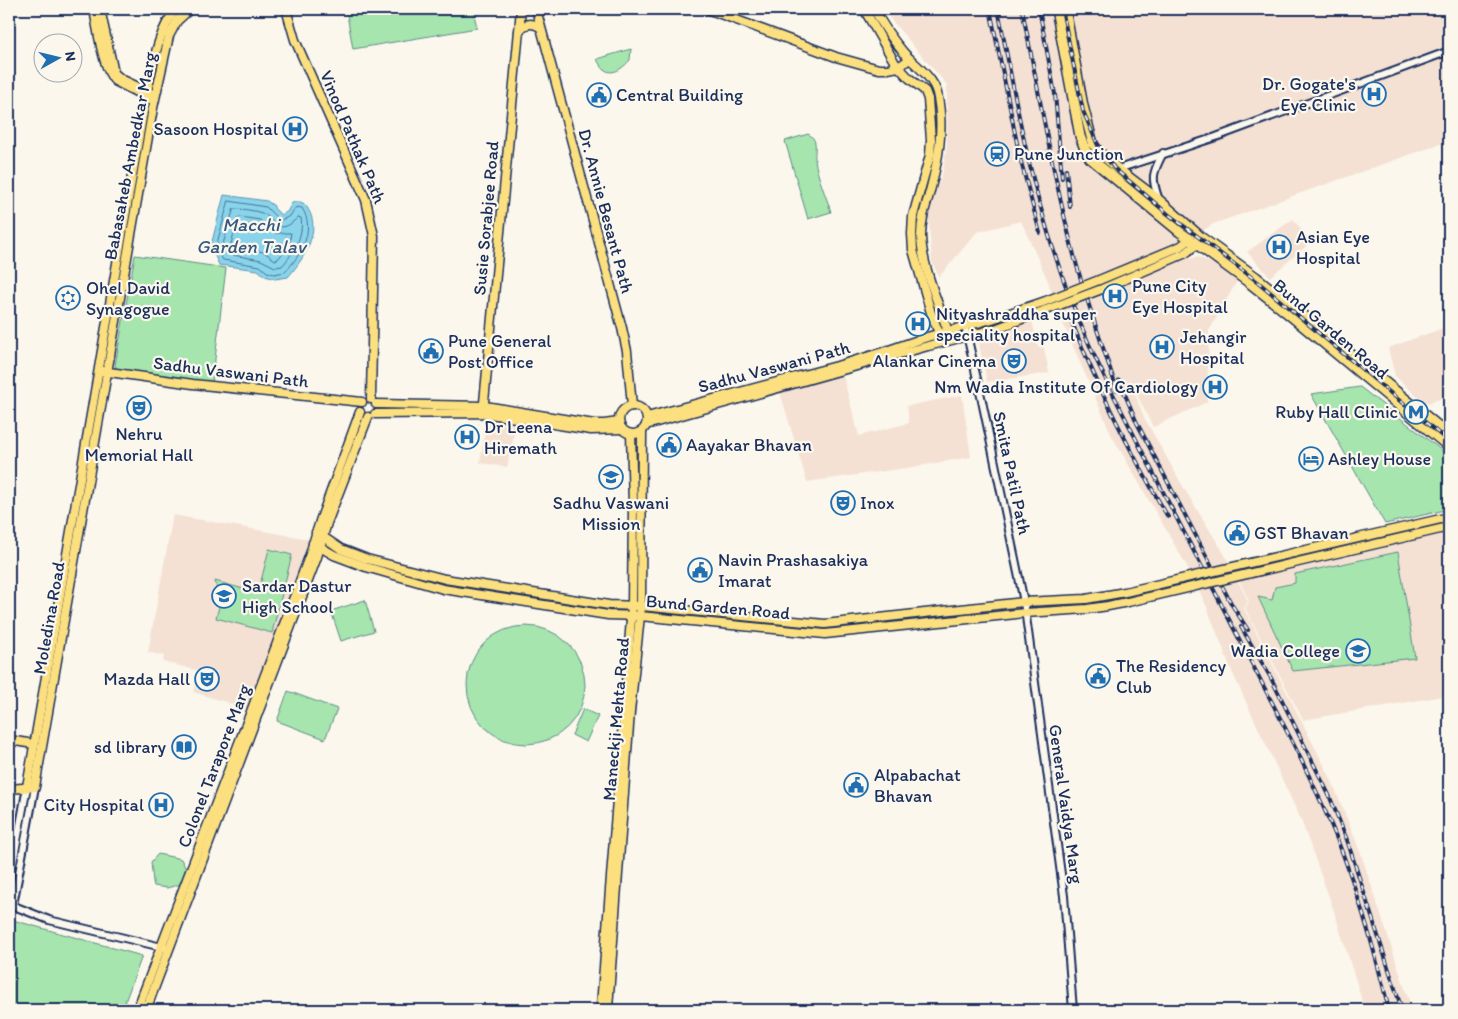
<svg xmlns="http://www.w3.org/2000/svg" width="1458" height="1019" viewBox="0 0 1458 1019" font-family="Itim,sans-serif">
<rect width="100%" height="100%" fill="#fbf7ec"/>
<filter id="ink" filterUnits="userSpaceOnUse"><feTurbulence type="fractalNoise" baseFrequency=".02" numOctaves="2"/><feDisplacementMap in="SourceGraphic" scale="10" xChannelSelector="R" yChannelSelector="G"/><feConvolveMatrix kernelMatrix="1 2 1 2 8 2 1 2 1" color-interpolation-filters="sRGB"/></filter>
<g filter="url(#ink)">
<g fill="#f4e1d3">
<path d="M908 9H1449V141L1213 224 1168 254 1091 288 1094 295 1186 259 1198 257 1214 264 1237 281 1209 331 1207 402 1153 427 1128 377 1145 419 1185 490 1225 555 1248 601 1244 608 1247 614 1331 779 1361 854 1412 1010H1365L1333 908 1301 820 1233 674 1206 605 1188 568 1112 436 1059 314 1048 281 1021 221 977 232 939 277 932 262 928 213 943 171 947 144V85L886 14Z"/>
<path d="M1293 219 1311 242 1270 277 1247 252Z"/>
<path d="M1032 320 1038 347 1044 348 1049 373 987 382 979 344 980 340 1001 330Z"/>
<path d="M1449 326V396L1428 403 1420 399 1395 376 1388 348Z"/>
<path d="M842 372 859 436 909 423 907 406 962 395 971 457 913 467 807 482 779 389Z"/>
<path d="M487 419 516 425 507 467 480 463Z"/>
<path d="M173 515 309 539 251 710 193 692 200 671 163 662 164 656 148 652Z"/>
<path d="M1449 532V695L1303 720 1245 608 1249 601 1238 578 1369 551Z"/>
</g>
<g fill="#a6e5ae" stroke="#608a86">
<path d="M346 9H473L477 28 353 49Z"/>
<path d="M631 49 630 60C618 74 605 78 597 59Z"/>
<path d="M808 134C819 140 814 149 815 159 817 177 826 195 831 212L808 219 785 141Z"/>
<path d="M135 255 226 268 212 384 117 371 115 365Z"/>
<path d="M1360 387 1449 456V509L1385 524 1311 394Z"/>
<path d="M269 549 292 555 272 633 216 618 220 603 215 581 258 593Z"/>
<path d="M1398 552 1415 658 1293 671 1258 597 1272 600 1275 587 1295 583V574Z"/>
<path d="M365 600 374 631 341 641 331 611Z"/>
<circle cx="526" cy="685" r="59"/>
<path d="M288 691 337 709 325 739 277 721Z"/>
<path d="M583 709 598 716 586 742 572 735Z"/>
<path d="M158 854 181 859 186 869 181 884 167 888 154 886 153 882 151 862Z"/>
<path d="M9 919 142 956 122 1010H9Z"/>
</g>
<path fill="#89d4ea" stroke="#5d92b2" d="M224 195 267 201 274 206V208L281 215 287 212 292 203C299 201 304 201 308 209 322 231 303 260 288 277L275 279 265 276 258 270 219 265 214 254 209 253Z"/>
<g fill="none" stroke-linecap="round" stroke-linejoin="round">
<g stroke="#477196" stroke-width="1">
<path d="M229 201 266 207 277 218 281 220 290 216 296 207 302 208C316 230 301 255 285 272L274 274 267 272 260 266 223 260 216 248Z"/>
<path d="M234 209C243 209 253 210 262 213 273 216 277 240 298 217L301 218C304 235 294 253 282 266L275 267 261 260 227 254 223 245Z"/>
<path d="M240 217 260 220 269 229 276 233H291L289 245 278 259 275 260 264 252 232 247 231 244 238 218Z"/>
</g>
<g stroke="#1b2f5e" stroke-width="10">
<g id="minor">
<path d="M1118 169 1216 137 1449 51"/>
<path d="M1159 200C1151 178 1152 174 1163 153"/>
<path d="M965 326 982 401 1024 602 1064 896 1073 1010"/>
<path d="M13 863 27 787"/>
<path d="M9 904 49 920 166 948"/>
<path d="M13 905 35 787"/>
</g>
</g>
<g stroke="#1b2f5e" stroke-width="11">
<g id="major">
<path d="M94 9C97 26 103 70 115 81L150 99"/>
<path d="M100 9 114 73 121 79 151 93"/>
<path d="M286 9 295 40 366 200 374 236 371 399"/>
<path d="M536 9 622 328 627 351 632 406"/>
<path d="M707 9 836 57 879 69H888L898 67 910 59"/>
<path d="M864 9 895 63 909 78 925 91 928 99 931 140 930 155 913 216 912 234 913 250 931 313 941 338"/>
<path d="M874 9C882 24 892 39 904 53 915 65 933 77 937 93 945 128 938 162 929 195 925 208 921 221 921 236 922 266 939 306 949 334"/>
<path d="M519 32C524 23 531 22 540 27"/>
<path d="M1099 280 1181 246 1194 236"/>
<path d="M1102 289 1186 253 1199 242"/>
<path d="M102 371 193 384 362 402"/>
<path d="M376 404 485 406 594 424H604L619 422"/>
<circle cx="633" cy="420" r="14"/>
<path d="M483 413 521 9"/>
<path d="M375 414 483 413 591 430 622 429"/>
<path d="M647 417 837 366 883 352 927 337 992 319 1043 302"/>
<path d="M646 425 928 346 995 329 1046 310"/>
<path d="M316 532 341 549 367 559 445 579 609 605 641 606 825 624 1024 602 1086 599 1125 592"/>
<path d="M313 543 334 555 366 567 443 589 608 615 640 616 825 634 1025 613 1087 609 1108 606 1128 602"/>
<path d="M1293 553 1449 517"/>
<path d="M1294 563 1449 527"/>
<path d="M9 740 34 744"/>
<path d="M27 787 144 106C151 77 156 30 177 9"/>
<path d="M9 789 35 787 153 108 169 36 177 21 190 9"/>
<path d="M601 1006 632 606 633 504 631 434"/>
<path d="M608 1008 630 712 641 606 642 432"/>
<path d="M137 1010 276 646 310 554 320 521 360 412"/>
<path d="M146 1010 317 557 327 523 368 417"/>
</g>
</g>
<g stroke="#1b2f5e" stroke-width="12">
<g id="highway">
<path d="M1056 9 1080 136 1085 149 1090 158 1180 232 1251 284 1291 316 1449 447"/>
<path d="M1065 9 1083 106 1093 144 1098 151 1118 169 1159 200 1202 238 1256 277 1296 309 1449 435"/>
</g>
</g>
<use href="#minor" stroke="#fbf7ec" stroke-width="6"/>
<use href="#major" stroke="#fce080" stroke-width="8"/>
<use href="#highway" stroke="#fce080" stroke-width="9"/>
<g stroke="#1b2f5e" stroke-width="4">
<g id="rail">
<path d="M990 9 1020 158 1040 233"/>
<path d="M998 9C1011 74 1022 141 1040 205 1053 252 1069 299 1089 344 1105 380 1124 415 1142 451 1182 530 1224 608 1264 687 1290 737 1316 787 1337 839 1359 894 1375 952 1389 1010"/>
<path d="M1022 9C1039 92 1053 177 1075 259 1087 303 1103 346 1117 390"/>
<path d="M1039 9 1055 94 1062 178"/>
<path d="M1062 9 1083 111 1100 150 1115 169 1168 214 1258 282 1449 442"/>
<path d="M1066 169 1070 207"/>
<path d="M1071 320C1098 388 1131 454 1168 517"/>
<path d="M1119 380 1137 423 1232 605 1248 630"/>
<path d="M1241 627 1271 678 1329 795 1347 840 1402 1010"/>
</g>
</g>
<use href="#rail" stroke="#fbf7ec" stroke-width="2" stroke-dasharray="5.5" stroke-linecap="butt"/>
<g stroke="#1b2f5e" stroke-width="11" stroke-linecap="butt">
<g id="major-bridge">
<path d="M1043 302 1099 280"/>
<path d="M1046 310 1102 289"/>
<path d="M1125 592 1293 553"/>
<path d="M1128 602 1294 563"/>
</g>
</g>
<use href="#major-bridge" stroke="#fce080" stroke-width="8"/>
</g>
</g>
<defs>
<g id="hospital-ring" transform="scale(1.25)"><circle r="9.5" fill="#fbf7ec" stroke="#1f6fb2" stroke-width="1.5"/><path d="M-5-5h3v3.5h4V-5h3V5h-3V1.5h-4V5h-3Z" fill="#1f6fb2"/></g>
<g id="civic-ring" transform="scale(1.25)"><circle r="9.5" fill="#fbf7ec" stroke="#1f6fb2" stroke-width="1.5"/><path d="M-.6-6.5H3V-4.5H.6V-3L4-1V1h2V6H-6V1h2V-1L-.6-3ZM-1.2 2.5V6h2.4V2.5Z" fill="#1f6fb2"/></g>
<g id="station-ring" transform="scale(1.25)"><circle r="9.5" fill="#fbf7ec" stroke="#1f6fb2" stroke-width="1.5"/><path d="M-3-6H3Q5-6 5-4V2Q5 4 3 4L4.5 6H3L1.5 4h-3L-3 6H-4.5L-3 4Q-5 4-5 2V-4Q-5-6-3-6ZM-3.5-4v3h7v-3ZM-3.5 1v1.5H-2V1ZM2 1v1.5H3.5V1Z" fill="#1f6fb2"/></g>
<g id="synagogue-ring" transform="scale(1.25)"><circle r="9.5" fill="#fbf7ec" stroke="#1f6fb2" stroke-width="1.5"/><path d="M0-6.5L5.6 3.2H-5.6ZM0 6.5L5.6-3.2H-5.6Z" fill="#1f6fb2"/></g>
<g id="theatre-ring" transform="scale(1.25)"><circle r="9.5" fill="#fbf7ec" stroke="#1f6fb2" stroke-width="1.5"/><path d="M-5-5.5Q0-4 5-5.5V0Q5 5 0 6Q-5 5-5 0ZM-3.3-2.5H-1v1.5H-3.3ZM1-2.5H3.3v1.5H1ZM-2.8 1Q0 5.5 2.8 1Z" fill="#1f6fb2"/></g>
<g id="metro-ring" transform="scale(1.25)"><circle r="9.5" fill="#fbf7ec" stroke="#1f6fb2" stroke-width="1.5"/><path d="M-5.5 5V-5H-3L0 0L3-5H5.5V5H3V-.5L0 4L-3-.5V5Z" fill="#1f6fb2"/></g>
<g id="hotel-ring" transform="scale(1.25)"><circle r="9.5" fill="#fbf7ec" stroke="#1f6fb2" stroke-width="1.5"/><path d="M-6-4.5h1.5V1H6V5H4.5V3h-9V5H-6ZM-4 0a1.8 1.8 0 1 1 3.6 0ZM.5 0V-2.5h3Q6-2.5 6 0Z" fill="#1f6fb2"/></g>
<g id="school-ring" transform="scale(1.25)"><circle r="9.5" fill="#fbf7ec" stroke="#1f6fb2" stroke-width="1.5"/><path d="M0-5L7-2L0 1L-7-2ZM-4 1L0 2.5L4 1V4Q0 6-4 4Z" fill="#1f6fb2"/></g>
<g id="library-ring" transform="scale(1.25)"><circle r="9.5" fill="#fbf7ec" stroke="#1f6fb2" stroke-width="1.5"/><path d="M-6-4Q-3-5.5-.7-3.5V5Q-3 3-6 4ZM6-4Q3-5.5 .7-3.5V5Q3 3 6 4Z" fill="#1f6fb2"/></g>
</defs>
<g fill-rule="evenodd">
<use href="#hospital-ring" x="1374" y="94"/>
<use href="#civic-ring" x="599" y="95"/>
<use href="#hospital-ring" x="295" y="129"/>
<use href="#station-ring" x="997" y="154"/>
<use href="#hospital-ring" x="1279" y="247"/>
<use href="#hospital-ring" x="1115" y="296"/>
<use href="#synagogue-ring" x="68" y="298"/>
<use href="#hospital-ring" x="918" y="324"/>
<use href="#hospital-ring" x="1162" y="347"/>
<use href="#civic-ring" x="431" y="351"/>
<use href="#theatre-ring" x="1014" y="361"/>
<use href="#hospital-ring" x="1215" y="387"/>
<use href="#theatre-ring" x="139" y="408"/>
<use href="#metro-ring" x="1416" y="412"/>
<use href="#hospital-ring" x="467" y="437"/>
<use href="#civic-ring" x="669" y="445"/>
<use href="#hotel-ring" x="1311" y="459"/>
<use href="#school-ring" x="611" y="477"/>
<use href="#theatre-ring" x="843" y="503"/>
<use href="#civic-ring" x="1237" y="533"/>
<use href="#civic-ring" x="700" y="570"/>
<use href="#school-ring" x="224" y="596"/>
<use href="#school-ring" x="1358" y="651"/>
<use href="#civic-ring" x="1098" y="676"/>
<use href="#theatre-ring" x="207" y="679"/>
<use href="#library-ring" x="184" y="747"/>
<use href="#civic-ring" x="856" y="785"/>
<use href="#hospital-ring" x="161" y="805"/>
</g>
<g text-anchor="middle" stroke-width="4.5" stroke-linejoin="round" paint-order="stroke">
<g font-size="18" fill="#1b2f5e" stroke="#fbf7ec" text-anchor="start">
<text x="1356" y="90" text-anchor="end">Dr. Gogate's<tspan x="1356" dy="21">Eye Clinic</tspan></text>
<text x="616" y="101">Central Building</text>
<text x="278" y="135" text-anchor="end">Sasoon Hospital</text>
<text x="1014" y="160">Pune Junction</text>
<text x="1296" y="243">Asian Eye<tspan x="1296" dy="21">Hospital</tspan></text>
<text x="1132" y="292">Pune City<tspan x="1132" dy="21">Eye Hospital</tspan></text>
<text x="86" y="294">Ohel David<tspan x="86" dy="21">Synagogue</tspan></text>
<text x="936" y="320">Nityashraddha super<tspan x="936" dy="21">speciality hospital</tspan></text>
<text x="1180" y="343">Jehangir<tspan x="1180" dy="21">Hospital</tspan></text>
<text x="448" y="347">Pune General<tspan x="448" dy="21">Post Office</tspan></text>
<text x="996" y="367" text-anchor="end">Alankar Cinema</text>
<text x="1198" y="393" text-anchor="end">Nm Wadia Institute Of Cardiology</text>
<text x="1398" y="418" text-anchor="end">Ruby Hall Clinic</text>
<text x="484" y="433">Dr Leena<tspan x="484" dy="21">Hiremath</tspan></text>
<text x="139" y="440" text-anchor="middle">Nehru<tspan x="139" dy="21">Memorial Hall</tspan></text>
<text x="686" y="451">Aayakar Bhavan</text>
<text x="1328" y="465">Ashley House</text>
<text x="611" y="509" text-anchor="middle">Sadhu Vaswani<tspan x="611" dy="21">Mission</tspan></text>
<text x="860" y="509">Inox</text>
<text x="1254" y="539">GST Bhavan</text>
<text x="718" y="566">Navin Prashasakiya<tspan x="718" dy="21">Imarat</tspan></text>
<text x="242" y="592">Sardar Dastur<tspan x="242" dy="21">High School</tspan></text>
<text x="1340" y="657" text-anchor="end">Wadia College</text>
<text x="1116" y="672">The Residency<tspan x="1116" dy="21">Club</tspan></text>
<text x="190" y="685" text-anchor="end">Mazda Hall</text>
<text x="166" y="753" text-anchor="end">sd library</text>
<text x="874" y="781">Alpabachat<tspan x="874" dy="21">Bhavan</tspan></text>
<text x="144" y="811" text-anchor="end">City Hospital</text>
</g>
<g font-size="18" fill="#1b2f5e" stroke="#fbf7ec">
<text transform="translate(353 137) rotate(67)" y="6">Vinod Pathak Path</text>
<text transform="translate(130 156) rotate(-79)" y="6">Babasaheb Ambedkar Marg</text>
<text transform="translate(606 211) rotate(75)" y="6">Dr. Annie Besant Path</text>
<text transform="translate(486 218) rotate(-85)" y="6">Susie Sorabjee Road</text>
<text transform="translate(1331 329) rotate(40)" y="6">Bund Garden Road</text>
<text transform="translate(774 367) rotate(-15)" y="6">Sadhu Vaswani Path</text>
<text transform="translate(231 372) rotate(7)" y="6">Sadhu Vaswani Path</text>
<text transform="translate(1012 473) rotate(78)" y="6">Smita Patil Path</text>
<text transform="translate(718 607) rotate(5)" y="6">Bund Garden Road</text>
<text transform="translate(49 618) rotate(-80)" y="6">Moledina Road</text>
<text transform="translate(616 719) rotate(-85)" y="6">Maneckji Mehta Road</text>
<text transform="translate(214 766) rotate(-69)" y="6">Colonel Tarapore Marg</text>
<text transform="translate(1066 804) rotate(82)" y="6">General Vaidya Marg</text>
</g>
<g font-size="19" font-style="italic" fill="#365881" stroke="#fbf7ec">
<text x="251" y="231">Macchi<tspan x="251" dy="22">Garden Talav</tspan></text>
</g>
</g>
<rect width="1458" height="1019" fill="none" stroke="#fbf7ec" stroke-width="30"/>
<rect x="15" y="15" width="1428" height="989" fill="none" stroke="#1b2f5e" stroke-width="2" filter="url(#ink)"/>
<g transform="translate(58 58) rotate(82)"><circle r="24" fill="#fbf7ec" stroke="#a1a7b3"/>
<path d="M0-4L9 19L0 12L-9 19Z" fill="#1f6fb2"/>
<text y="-8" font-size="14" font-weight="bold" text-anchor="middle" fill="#1b2f5e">N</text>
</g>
</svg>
